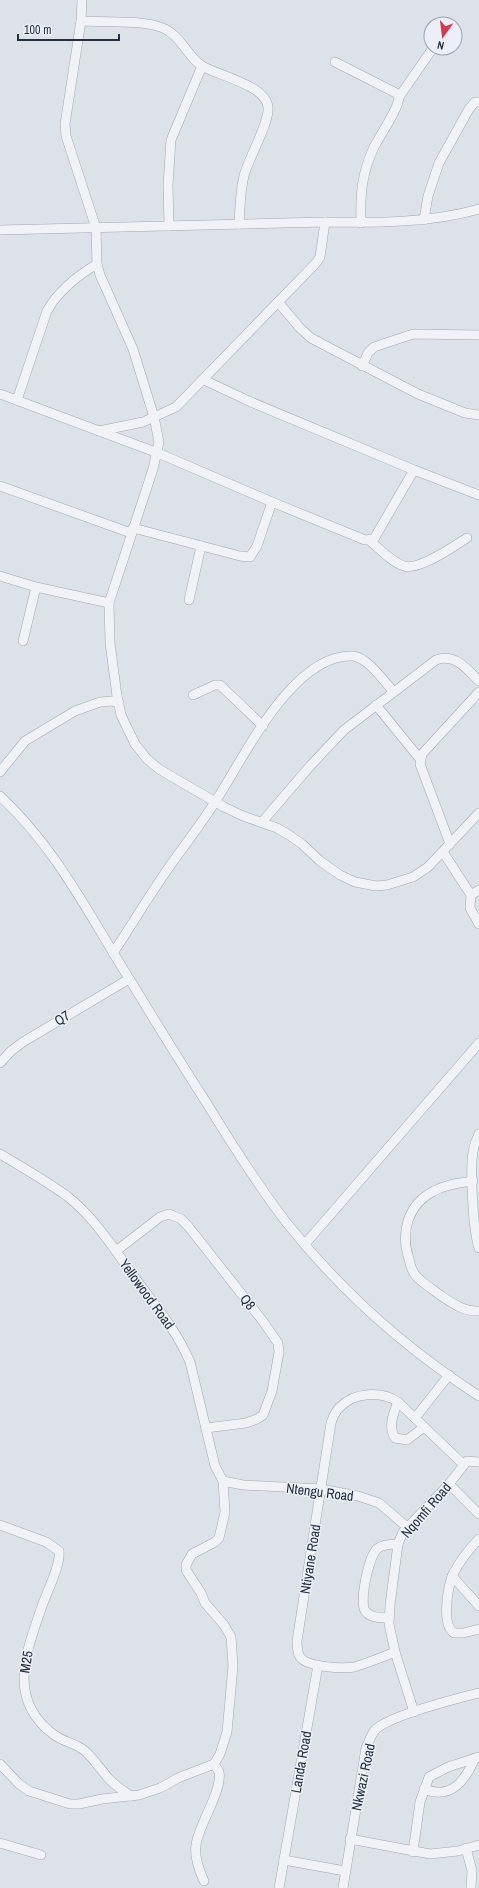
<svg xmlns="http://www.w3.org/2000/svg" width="479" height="1888" viewBox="0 0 479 1888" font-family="'Archivo Narrow',sans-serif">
<rect width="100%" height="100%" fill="#dde1e8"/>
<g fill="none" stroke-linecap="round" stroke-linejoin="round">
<g stroke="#a2a8b2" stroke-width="10">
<g id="minor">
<path d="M82 0 81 21 65 124 66 136 96 228 97 264 100 275 133 349 154 417 159 442 153 469 109 603 110 643 117 696 121 715 135 744 147 759 159 769 224 807 243 816 277 828 289 835 302 844 320 861 340 875 355 882 376 886 387 885 413 877 428 867 479 813"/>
<path d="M81 21C102 22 145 20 163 28 182 36 189 60 204 67 221 76 266 86 268 107 270 122 248 159 244 176 240 191 240 208 239 224"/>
<path d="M335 62 396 93 399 97C399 108 380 135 374 147 362 173 360 193 361 223"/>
<path d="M399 97 433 48"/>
<path d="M424 220 428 196 439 163 469 109 475 102H479"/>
<path d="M169 226 168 185 171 140 202 66"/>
<path d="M0 230 325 222C376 223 430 223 479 209"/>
<path d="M278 302 300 328 311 338 328 347 418 394 465 413 479 415"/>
<path d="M362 366 368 353 374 347 413 334 479 335"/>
<path d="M204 380 251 402 414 470 479 495"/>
<path d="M0 394 158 453 272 502 365 540 373 539 375 537 414 470"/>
<path d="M17 400 47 311C58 291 77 276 97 264"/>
<path d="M99 431 143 422 176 407 316 263 320 257 325 222"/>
<path d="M0 486 131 533"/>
<path d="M133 528 240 556 250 557 257 546 272 502"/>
<path d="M369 540C379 548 391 562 404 566 419 571 454 546 467 538"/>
<path d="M0 576 36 587 109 603"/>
<path d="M189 600 201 546"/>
<path d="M23 641 36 587"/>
<path d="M193 695 215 685H220L263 726"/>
<path d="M376 705 420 759"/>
<path d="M0 772 25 741 75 711 100 702 112 701 119 703"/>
<path d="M0 796C57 849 89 915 130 980 155 1021 180 1062 206 1102 231 1143 257 1184 286 1222 340 1290 406 1349 479 1396"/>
<path d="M262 822 311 765 344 730 436 660C455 653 466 668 479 681"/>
<path d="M450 844 420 764 422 754 479 692"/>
<path d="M443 852 471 895 479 890"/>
<path d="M471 895 470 908 479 924"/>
<path d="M113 953C129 929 144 904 161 879 178 853 198 829 215 802 243 760 292 653 353 656 367 657 384 681 393 691"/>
<path d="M0 1063 11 1051 23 1042 129 979"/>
<path d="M479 1134C476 1140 474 1146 473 1152 470 1170 473 1231 479 1248"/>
<path d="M0 1154C22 1167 46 1181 67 1196 94 1217 115 1250 135 1278 155 1305 177 1331 190 1362L215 1466 223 1481 225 1512 219 1538 215 1542 192 1554 186 1565V1570L201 1593 205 1603 224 1625 231 1637 233 1666 227 1732 220 1754 214 1764 178 1778 160 1788 139 1795 102 1799 79 1804H70L29 1791 19 1784 0 1764"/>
<path d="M473 1181C460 1183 446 1184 434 1191 408 1204 400 1232 409 1259 410 1265 412 1271 416 1276 423 1283 432 1289 440 1295 452 1303 464 1312 479 1311"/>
<path d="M305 1244 479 1043"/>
<path d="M116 1251 160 1217 169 1214 181 1219 188 1226 262 1320 278 1343 279 1352 272 1391 263 1415 257 1419 246 1423 206 1428"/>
<path d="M398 1402C393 1414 388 1427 395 1438L407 1440 424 1427"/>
<path d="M415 1418 449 1375"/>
<path d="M223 1481 243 1485 321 1489 358 1496 379 1503 407 1527"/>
<path d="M449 1484 479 1514"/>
<path d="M0 1525 46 1542 59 1551C61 1566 46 1593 41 1609 26 1653 7 1699 53 1734 63 1742 76 1743 85 1751 94 1759 101 1770 109 1779 116 1786 123 1791 131 1796"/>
<path d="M479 1539C469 1549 460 1561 453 1574 448 1586 441 1625 454 1633H463L479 1629"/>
<path d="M452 1576 479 1606"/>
<path d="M389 1618C382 1618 371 1618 366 1612 358 1604 369 1556 377 1549 382 1544 392 1544 398 1544"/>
<path d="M395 1652C382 1657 368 1663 354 1667 342 1669 307 1667 300 1657 297 1652 297 1646 297 1641L331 1423C333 1417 335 1411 340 1407 354 1392 382 1391 398 1402L463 1464"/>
<path d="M414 1712 395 1652 389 1624 390 1605 398 1544 403 1532 449 1484 467 1461 479 1462"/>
<path d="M424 1789C451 1800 465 1781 475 1758"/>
<path d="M350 1839 430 1854 458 1851 479 1845"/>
<path d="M0 1843 41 1855"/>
<path d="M466 1848 472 1871 471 1888"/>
<path d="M413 1852 420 1802 429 1777 448 1767 479 1757"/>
<path d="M284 1860 345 1871"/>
<path d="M204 1881C199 1870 194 1857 196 1845 198 1826 223 1790 219 1772 218 1769 215 1766 214 1764"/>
<path d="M279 1888 318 1665"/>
<path d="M343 1888 366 1748C369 1742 371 1734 376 1729 394 1714 455 1699 479 1693"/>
</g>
</g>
<use href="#minor" stroke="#f0f2f6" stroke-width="9"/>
</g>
<g text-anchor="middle" stroke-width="3" stroke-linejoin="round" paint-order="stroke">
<g font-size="14" fill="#252f40" stroke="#ecf0f6">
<text transform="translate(62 1018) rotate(-32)" y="5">Q7</text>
<text transform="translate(147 1294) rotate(54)" y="5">Yellowood Road</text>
<text transform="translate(248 1302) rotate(52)" y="5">Q8</text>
<text transform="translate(320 1492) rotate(7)" y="5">Ntengu Road</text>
<text transform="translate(426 1510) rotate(-49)" y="5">Nqomfi Road</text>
<text transform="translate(310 1559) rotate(-81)" y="5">Ntiyane Road</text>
<text transform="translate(26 1662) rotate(-81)" y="5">M25</text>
<text transform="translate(301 1762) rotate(-80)" y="5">Landa Road</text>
<text transform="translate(363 1777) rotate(-78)" y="5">Nkwazi Road</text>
</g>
</g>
<g transform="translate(443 36) rotate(194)"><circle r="19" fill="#ecf0f6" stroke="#9ca3ad"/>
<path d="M0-3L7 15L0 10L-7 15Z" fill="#d8374f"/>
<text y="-6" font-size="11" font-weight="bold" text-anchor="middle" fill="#252f40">N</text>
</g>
<path d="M18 34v6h101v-6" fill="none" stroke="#252f40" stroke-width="2"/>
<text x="24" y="34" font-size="12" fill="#252f40" stroke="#ecf0f6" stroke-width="3" paint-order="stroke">100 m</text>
</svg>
